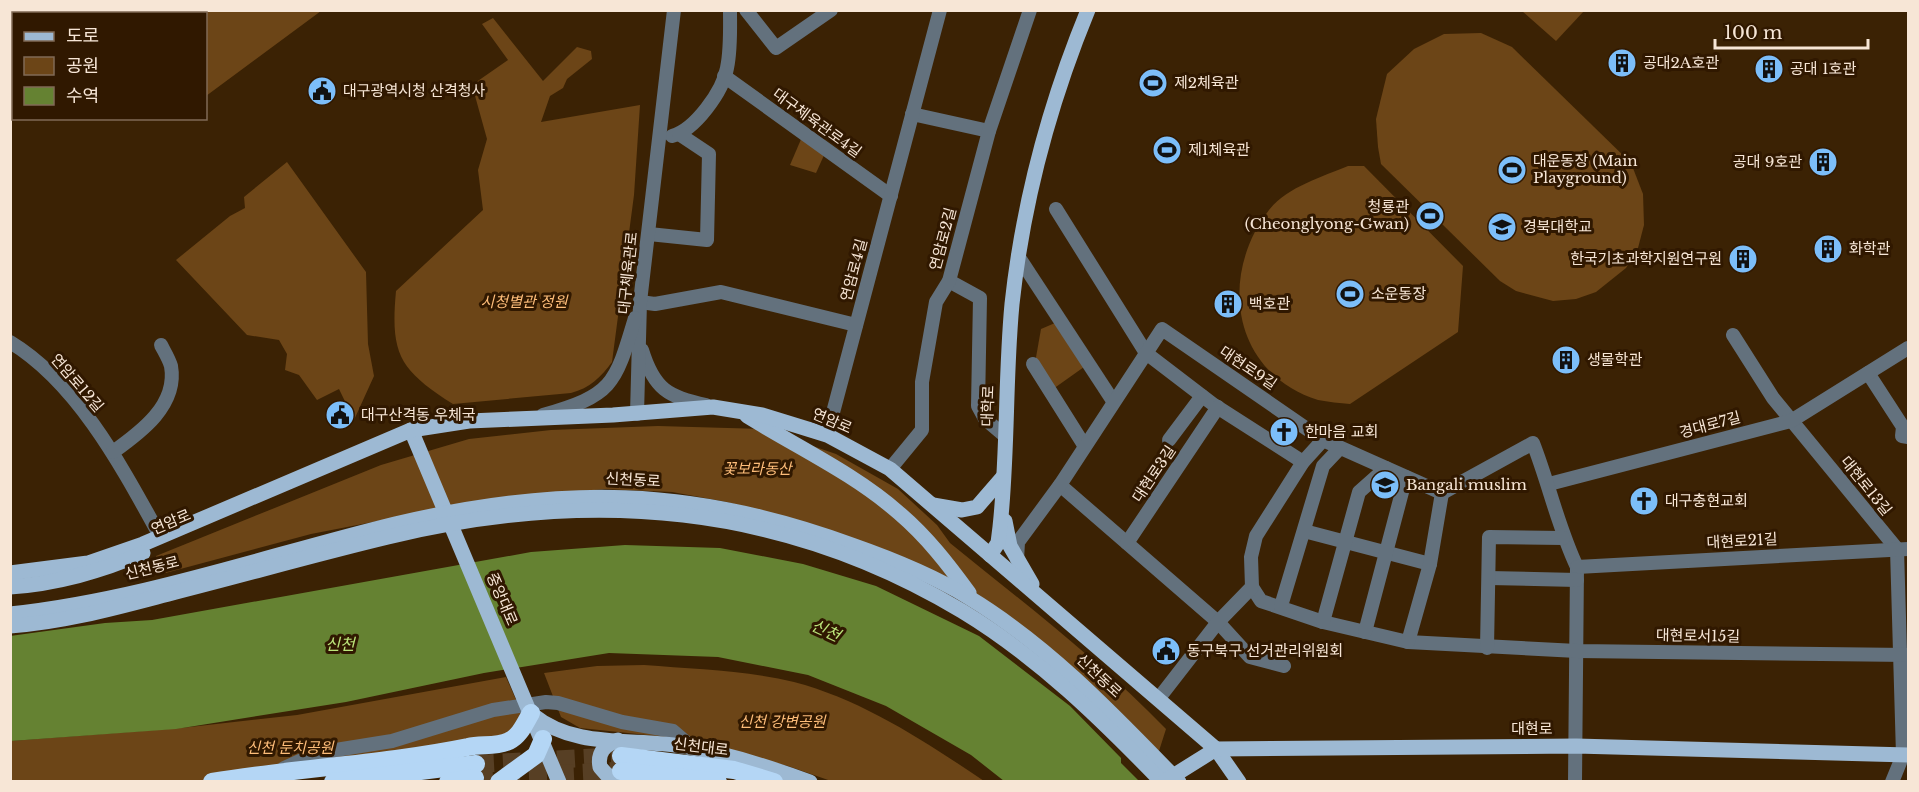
<svg xmlns="http://www.w3.org/2000/svg" width="1919" height="792" viewBox="0 0 1919 792" font-family="'Libre Baskerville','Noto Sans KR',serif">
<rect width="100%" height="100%" fill="#3b2204"/>
<g fill="#6c4517">
<path d="M151 11H321L206 96V14L153 13Z"/>
<path d="M1522 11H1584L1556 41Z"/>
<path d="M493 18 543 81 577 47 591 51 592 59 567 79 563 88 550 96 541 122 640 105 634 195 612 362C601 377 590 388 571 393L453 404C400 370 390 355 396 291L483 210 478 170 487 139 472 85 508 60 482 24Z"/>
<path d="M1481 33 1512 47 1631 163 1643 194 1644 225 1638 248 1626 268 1596 292 1576 299 1553 301 1516 291 1500 281 1381 164 1378 147 1376 119 1387 74 1414 49 1444 34Z"/>
<path d="M802 137 825 153 816 173 790 165Z"/>
<path d="M287 162 366 272 368 344 374 376 354 420 339 389 317 400 299 375 285 370 287 354 279 340 247 335 176 260 230 216 245 208 244 197Z"/>
<path d="M1348 166H1364L1463 266 1458 332 1350 404C1340 403 1328 402 1318 400 1232 373 1218 276 1269 210 1287 187 1322 177 1348 166Z"/>
<path d="M1055 323 1084 367 1053 389 1035 363 1041 329Z"/>
<path d="M658 426 763 429 836 454 898 489 937 525 950 543C1024 603 1100 661 1166 729L1159 751 1096 690 1038 641 843 535 727 502 672 492 604 489 476 502 311 534 158 575 156 556 381 465 469 439 551 430Z"/>
<path d="M644 665C693 669 745 670 794 682 863 700 926 742 984 781H831L788 766 666 737 580 728 561 717 544 673 597 666Z"/>
<path d="M506 677 523 716 516 736 484 739 289 781 11 782V741L181 728 297 715Z"/>
</g>
<path fill="#658232" d="M625 545 720 548 803 564 876 586 979 636 1070 706 1121 758V763L1139 781H1004L971 755 886 706 808 675 718 657 609 653 484 673 346 702 176 729 11 741 10 636 105 623 152 620 531 552Z"/>
<g fill="none" stroke-linecap="round" stroke-linejoin="round">
<g stroke="#573f24" stroke-width="18" stroke-dasharray="18 9" stroke-linecap="butt">
<path d="M476 764 621 756"/>
<path d="M475 778 617 771"/>
</g>
<g stroke="#63717d" stroke-width="14">
<path d="M746 10 776 48 831 10"/>
<path d="M724 76 891 196"/>
<path d="M912 114 989 131"/>
<path d="M672 136C695 130 723 91 727 68 731 49 730 29 730 10"/>
<path d="M1056 209 1146 353 1214 405 1303 462"/>
<path d="M649 234 707 240 709 154 679 134"/>
<path d="M1018 256 1113 401"/>
<path d="M949 281 980 298 978 406 985 419 1005 436"/>
<path d="M640 302 655 304 721 292 856 325"/>
<path d="M1733 335 1773 398 1897 549 1903 755 1892 782"/>
<path d="M10 342C78 383 123 469 160 536"/>
<path d="M642 350C654 389 668 397 706 405"/>
<path d="M1033 364 1084 445"/>
<path d="M1868 373 1903 427 1902 436 1908 437"/>
<path d="M637 414 640 302 674 10"/>
<path d="M543 415C613 395 615 385 635 318"/>
<path d="M827 435 940 10"/>
<path d="M1169 440 1202 396"/>
<path d="M113 452C141 432 178 405 171 366 169 359 164 351 161 345"/>
<path d="M890 469 922 430V382L936 302 949 281 989 131 1030 10"/>
<path d="M1549 484 1791 421 1908 348"/>
<path d="M1060 485 1218 622 1250 657 1284 666"/>
<path d="M1304 531 1430 564"/>
<path d="M1127 543 1218 407"/>
<path d="M1017 560 1018 542 1060 485 1162 329 1323 440 1442 493 1533 443C1549 484 1558 527 1577 567L1575 782"/>
<path d="M1577 567 1908 549"/>
<path d="M1489 578 1577 580"/>
<path d="M1252 587 1261 601 1323 622 1408 642 1577 651 1908 655"/>
<path d="M1281 606 1323 466 1340 448"/>
<path d="M1323 622 1359 492 1386 468"/>
<path d="M1365 632 1406 477"/>
<path d="M1408 642 1430 564 1442 493"/>
<path d="M1487 648 1489 537 1563 538"/>
<path d="M1159 698 1218 622 1252 587 1251 557 1256 536 1303 462 1323 440"/>
<path d="M284 768 317 753 392 741 493 710 546 702 558 703 622 722 673 731 694 749"/>
</g>
<g stroke="#9db9d3" stroke-width="15">
<path d="M747 416C797 447 855 474 899 513 927 537 948 564 969 593L968 596"/>
<path d="M411 430 559 782"/>
<path d="M933 505 962 510 977 507 1003 477"/>
<path d="M1005 521 1010 546 1032 584"/>
<path d="M990 555 998 543 1000 527C1008 453 1005 378 1012 304 1023 202 1049 105 1088 10"/>
<path d="M10 573 88 563 143 544 411 430 469 421 613 415 713 407 762 415 827 435 890 469 1216 749 1239 782"/>
<path d="M10 587C55 584 103 571 143 553"/>
<path d="M10 614C141 600 268 555 395 524 561 485 691 486 852 545 892 559 932 575 968 597 1049 646 1114 715 1179 782"/>
<path d="M10 626C67 622 122 606 176 592 247 574 317 554 388 537 590 488 782 503 962 611 1038 657 1101 719 1162 782"/>
<path d="M533 715C575 749 631 738 682 746 726 753 769 767 810 782"/>
<path d="M618 740C605 745 597 752 600 767L607 775 633 781"/>
<path d="M1165 781 1216 749 1576 746 1908 755"/>
</g>
<g stroke="#b4d6f5" stroke-width="18">
<path d="M621 756 734 770 774 782"/>
<path d="M621 771 718 782"/>
<path d="M212 782C297 768 384 764 468 747 481 744 497 747 509 741 520 736 525 723 531 713"/>
<path d="M333 782 476 764"/>
<path d="M448 782 475 778"/>
<path d="M499 782 536 755 543 739"/>
</g>
</g>
<defs>
<g id="building-disc" transform="scale(1.5)"><circle r="9.5" fill="#7cbef9" stroke="#301800"/><path d="M-4-6H4V6H1V3H-1V6H-4ZM-2.5-4.3h1.7v1.8h-1.7ZM.8-4.3h1.7v1.8H.8ZM-2.5-1h1.7V.8h-1.7ZM.8-1h1.7V.8H.8Z" fill="#111"/></g>
<g id="stadium-disc" transform="scale(1.5)"><circle r="9.5" fill="#7cbef9" stroke="#301800"/><path d="M0-5a6.5 5 0 1 0 0 10a6.5 5 0 1 0 0-10ZM-3.5-1.8h7v3.6h-7Z" fill="#111"/></g>
<g id="civic-disc" transform="scale(1.5)"><circle r="9.5" fill="#7cbef9" stroke="#301800"/><path d="M-.6-6.5H3V-4.5H.6V-3L4-1V1h2V6H-6V1h2V-1L-.6-3ZM-1.2 2.5V6h2.4V2.5Z" fill="#111"/></g>
<g id="university-disc" transform="scale(1.5)"><circle r="9.5" fill="#7cbef9" stroke="#301800"/><path d="M0-5L7-2L0 1L-7-2ZM-4 1L0 2.5L4 1V4Q0 6-4 4Z" fill="#111"/></g>
<g id="church-disc" transform="scale(1.5)"><circle r="9.5" fill="#7cbef9" stroke="#301800"/><path d="M-1.2-6h2.4v3.5h3.3v2.4h-3.3V6h-2.4V-.1h-3.3v-2.4h3.3Z" fill="#111"/></g>
<g id="school-disc" transform="scale(1.5)"><circle r="9.5" fill="#7cbef9" stroke="#301800"/><path d="M0-5L7-2L0 1L-7-2ZM-4 1L0 2.5L4 1V4Q0 6-4 4Z" fill="#111"/></g>
</defs>
<g fill-rule="evenodd">
<use href="#building-disc" x="1622" y="63"/>
<use href="#building-disc" x="1769" y="69"/>
<use href="#stadium-disc" x="1153" y="83"/>
<use href="#civic-disc" x="322" y="91"/>
<use href="#stadium-disc" x="1167" y="150"/>
<use href="#building-disc" x="1823" y="162"/>
<use href="#stadium-disc" x="1512" y="170"/>
<use href="#stadium-disc" x="1430" y="216"/>
<use href="#university-disc" x="1502" y="227"/>
<use href="#building-disc" x="1828" y="249"/>
<use href="#building-disc" x="1743" y="259"/>
<use href="#stadium-disc" x="1350" y="294"/>
<use href="#building-disc" x="1228" y="304"/>
<use href="#building-disc" x="1566" y="360"/>
<use href="#civic-disc" x="340" y="415"/>
<use href="#church-disc" x="1284" y="432"/>
<use href="#school-disc" x="1385" y="485"/>
<use href="#church-disc" x="1644" y="501"/>
<use href="#civic-disc" x="1166" y="651"/>
</g>
<g text-anchor="middle" stroke-width="6" stroke-linejoin="round" paint-order="stroke">
<g font-size="15" fill="#f7e6d6" stroke="#301800" text-anchor="start">
<text x="1643" y="68">공대2A호관</text>
<text x="1790" y="74">공대 1호관</text>
<text x="1174" y="88">제2체육관</text>
<text x="343" y="96">대구광역시청 산격청사</text>
<text x="1188" y="155">제1체육관</text>
<text x="1533" y="166">대운동장 (Main<tspan x="1533" dy="17">Playground)</tspan></text>
<text x="1802" y="167" text-anchor="end">공대 9호관</text>
<text x="1409" y="212" text-anchor="end">청룡관<tspan x="1409" dy="17">(Cheonglyong-Gwan)</tspan></text>
<text x="1523" y="232">경북대학교</text>
<text x="1849" y="254">화학관</text>
<text x="1722" y="264" text-anchor="end">한국기초과학지원연구원</text>
<text x="1371" y="299">소운동장</text>
<text x="1249" y="309">백호관</text>
<text x="1587" y="365">생물학관</text>
<text x="361" y="420">대구산격동 우체국</text>
<text x="1305" y="437">한마음 교회</text>
<text x="1406" y="490">Bangali muslim</text>
<text x="1665" y="506">대구충현교회</text>
<text x="1187" y="656">동구북구 선거관리위원회</text>
</g>
<g font-size="15" fill="#f7e6d6" stroke="#301800">
<text transform="translate(817 123) rotate(36)" y="5">대구체육관로4길</text>
<text transform="translate(943 239) rotate(-75)" y="5">연암로2길</text>
<text transform="translate(854 270) rotate(-75)" y="5">연암로4길</text>
<text transform="translate(628 273) rotate(-84)" y="5">대구체육관로</text>
<text transform="translate(1248 368) rotate(34)" y="5">대현로9길</text>
<text transform="translate(77 383) rotate(49)" y="5">연암로12길</text>
<text transform="translate(988 406) rotate(-88)" y="5">대학로</text>
<text transform="translate(832 421) rotate(23)" y="5">연암로</text>
<text transform="translate(1710 425) rotate(-15)" y="5">경대로7길</text>
<text transform="translate(1154 474) rotate(-56)" y="5">대현로3길</text>
<text transform="translate(633 480) rotate(3)" y="5">신천동로</text>
<text transform="translate(1866 486) rotate(51)" y="5">대현로13길</text>
<text transform="translate(171 522) rotate(-23)" y="5">연암로</text>
<text transform="translate(1742 541) rotate(-3)" y="5">대현로21길</text>
<text transform="translate(152 568) rotate(-14)" y="5">신천동로</text>
<text transform="translate(502 599) rotate(67)" y="5">중앙대로</text>
<text transform="translate(1698 636) rotate(1)" y="5">대현로서15길</text>
<text transform="translate(1099 676) rotate(43)" y="5">신천동로</text>
<text x="1532" y="734">대현로</text>
<text transform="translate(701 747) rotate(7)" y="5">신천대로</text>
</g>
<g font-size="15" font-style="italic" fill="#febd79" stroke="#301800">
<text x="524" y="307">시청별관 정원</text>
<text x="757" y="474">꽃보라동산</text>
<text x="782" y="727">신천 강변공원</text>
<text x="290" y="753">신천 둔치공원</text>
</g>
<g font-size="16" font-style="italic" fill="#bce57a" stroke="#301800">
<text transform="translate(826 630) rotate(25)" y="6">신천</text>
<text x="340" y="650">신천</text>
</g>
</g>
<rect width="1919" height="792" fill="none" stroke="#f7e6d6" stroke-width="24"/>
<rect x="12" y="12" width="195" height="108" fill="#301800" stroke="#806a56" stroke-width="1.5"/>
<rect x="24" y="32" width="30" height="9" fill="#9db9d3" stroke="#806a56" stroke-width="1.5"/>
<text x="66" y="42" font-size="18" fill="#f7e6d6">도로</text>
<rect x="24" y="57" width="30" height="18" fill="#6c4517" stroke="#806a56" stroke-width="1.5"/>
<text x="66" y="72" font-size="18" fill="#f7e6d6">공원</text>
<rect x="24" y="87" width="30" height="18" fill="#658232" stroke="#806a56" stroke-width="1.5"/>
<text x="66" y="102" font-size="18" fill="#f7e6d6">수역</text>
<path d="M1715 39v9h153v-9" fill="none" stroke="#f7e6d6" stroke-width="3"/>
<text x="1724" y="39" font-size="18" fill="#f7e6d6" stroke="#301800" stroke-width="4.5" paint-order="stroke">100 m</text>
</svg>
